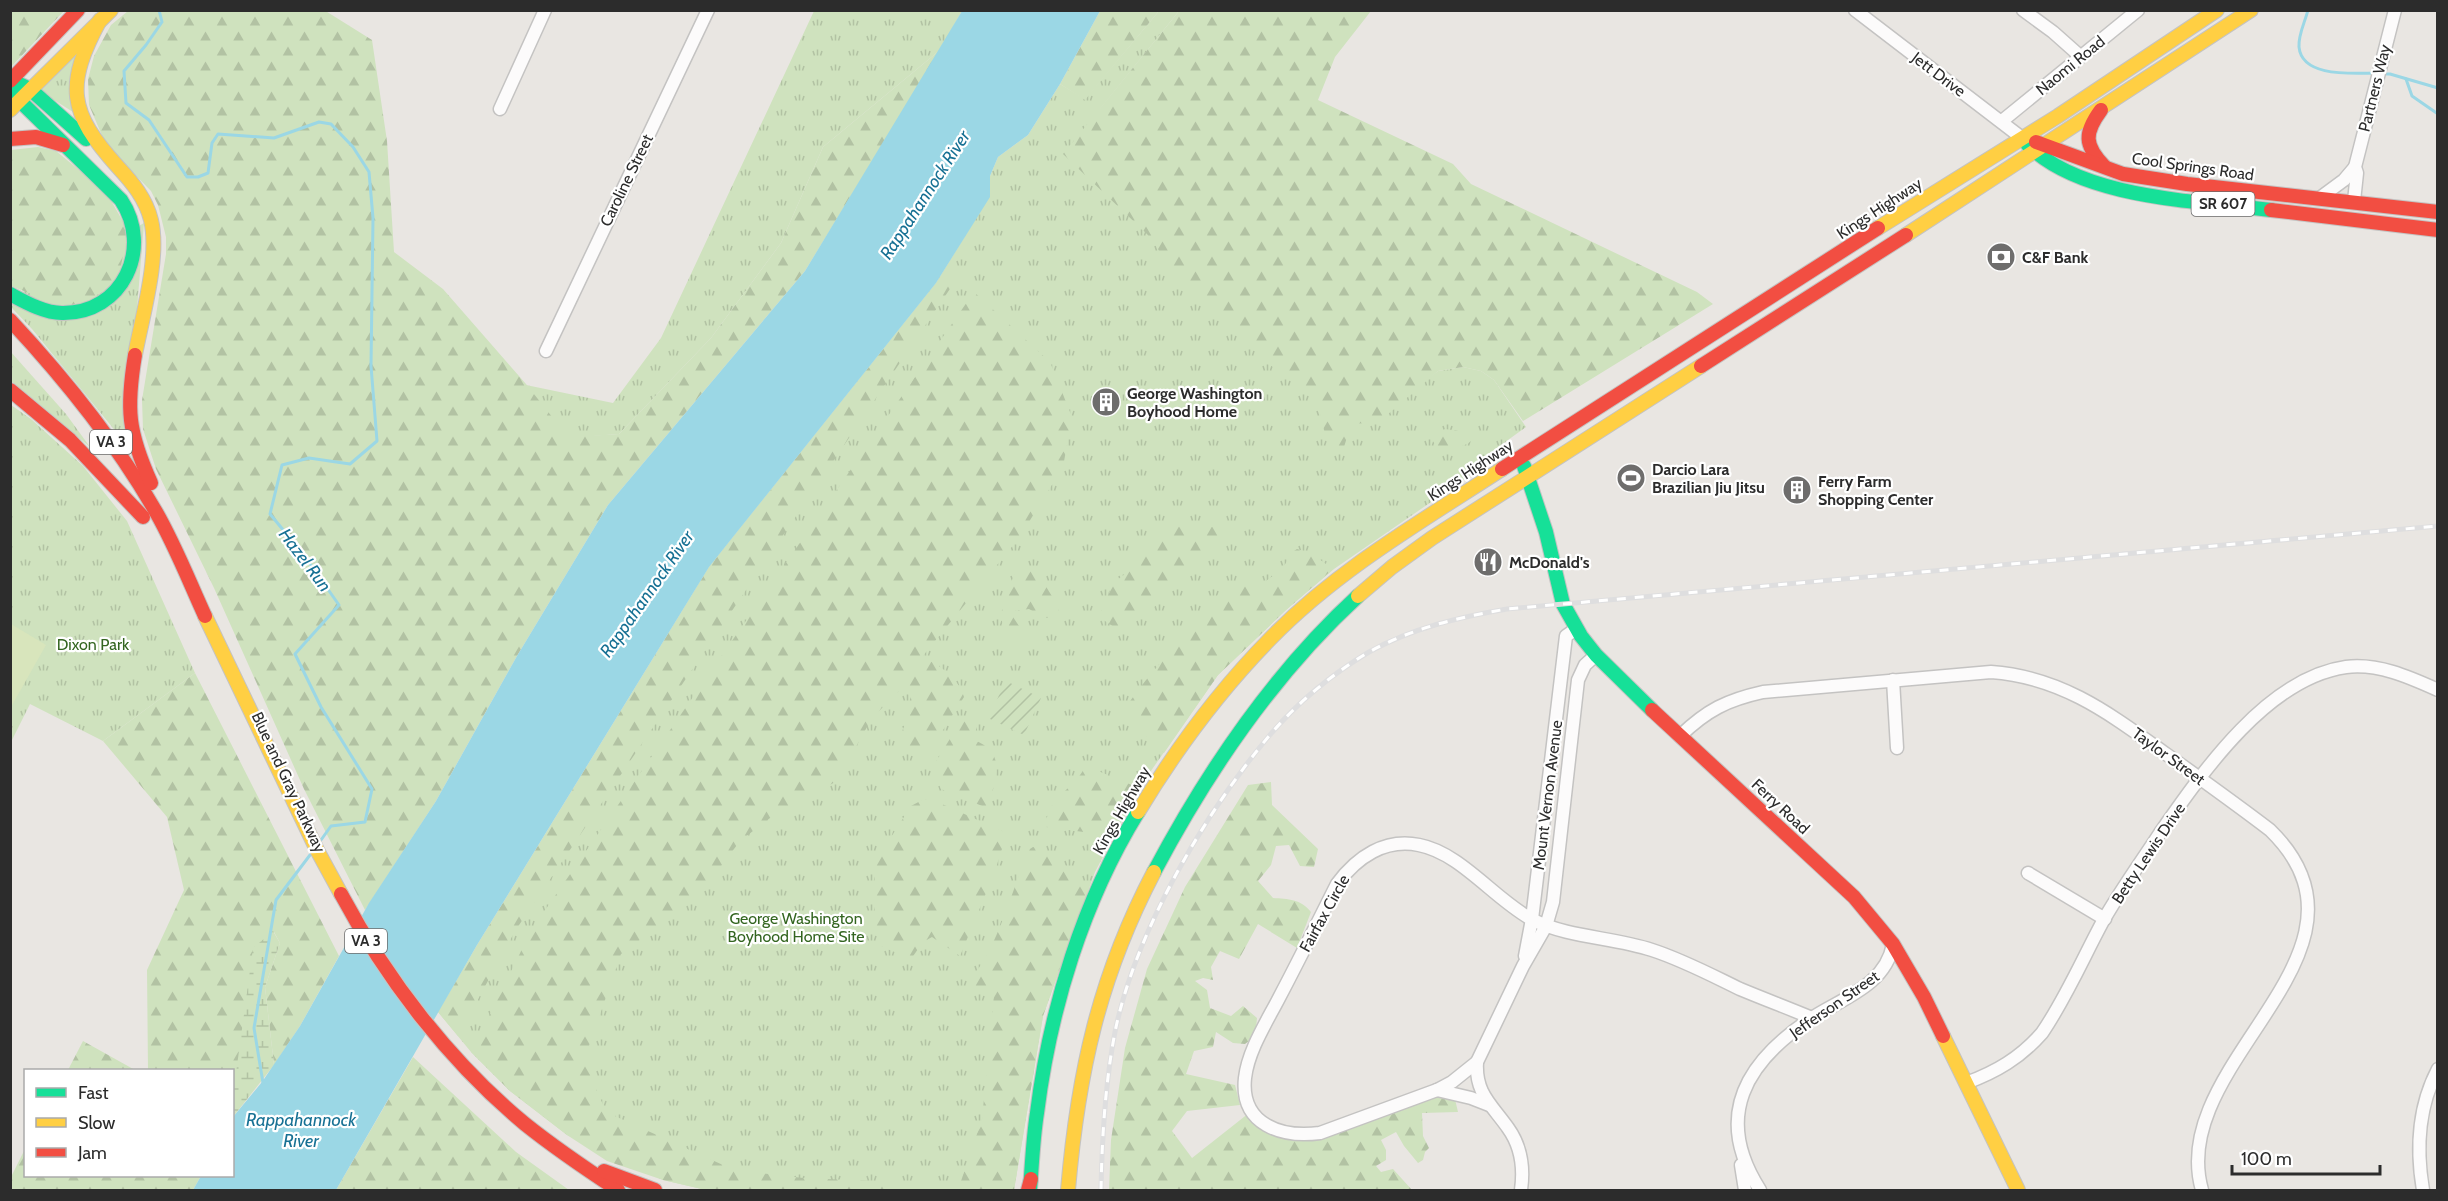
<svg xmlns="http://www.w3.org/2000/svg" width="2448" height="1201" viewBox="0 0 2448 1201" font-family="Cabin,sans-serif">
<defs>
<pattern id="grass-tufts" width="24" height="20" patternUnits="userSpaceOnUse" patternTransform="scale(1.5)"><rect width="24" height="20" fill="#cfe2be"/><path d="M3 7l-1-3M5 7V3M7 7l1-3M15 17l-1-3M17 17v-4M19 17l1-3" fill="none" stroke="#b2c2a3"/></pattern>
<pattern id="forest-firs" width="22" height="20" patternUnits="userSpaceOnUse" patternTransform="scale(1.5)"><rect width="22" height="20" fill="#cfe2be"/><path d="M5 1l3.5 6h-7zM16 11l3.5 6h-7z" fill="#b2c2a3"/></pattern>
<pattern id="wetland-marsh" width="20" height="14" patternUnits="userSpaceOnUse" patternTransform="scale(1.5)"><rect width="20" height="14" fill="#cfe2be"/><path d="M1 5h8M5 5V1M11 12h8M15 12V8" fill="none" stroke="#b2c2a3"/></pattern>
<pattern id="garden-furrows" width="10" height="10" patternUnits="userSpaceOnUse" patternTransform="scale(1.5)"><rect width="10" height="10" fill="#cfe2be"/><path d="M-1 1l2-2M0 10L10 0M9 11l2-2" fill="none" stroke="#b2c2a3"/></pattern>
</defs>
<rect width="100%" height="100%" fill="#e9e6e2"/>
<g fill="url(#grass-tufts)">
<path d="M814 11H962L940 50 823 147 781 243 711 338 619 434 567 438 526 385 613 403 661 338Z"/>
<path d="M1159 11H1179L1100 109 1419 385 1438 371 1463 367 1481 371 1494 380 1526 427 1501 445 1505 451 1334 569 1286 610 1218 675 1139 788 1095 872 1043 1016 1014 1190H706L663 1180 567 1135 510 1091 471 1052 438 1012 709 567 936 283 989 197 990 176 998 157 1028 135 1060 84 1085 99Z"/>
<path d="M82 42 73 112 40 91Z"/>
<path d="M144 223 126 444 32 329 11 307 10 299Z"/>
<path d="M10 351 66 414 90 447 11 381Z"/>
<path d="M11 405 31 419 83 466 127 521 195 673 103 741 30 704 11 742Z"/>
</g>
<g fill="url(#forest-firs)">
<path d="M324 10 372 40 387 141 394 252 443 289 526 384 568 437 619 434 711 338 781 243 823 147 940 50 805 271 608 505 517 656 436 801 365 910 304 789 214 588 156 469 143 429 142 400 166 254V237L158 205 151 191 106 145 89 105 88 79 94 56 111 25 128 11Z"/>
<path d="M11 11H64L11 67Z"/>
<path d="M1100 11H1159L1085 100 1060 84Z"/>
<path d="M1179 11H1371L1335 57 1318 100 1453 164 1471 184 1697 292 1713 304 1523 421 1494 380 1481 371 1463 367 1438 371 1387 415 1367 423 1351 424 1344 447 1335 449 1328 446 1320 414 1304 388 1264 361 1250 337 1192 295 1147 234 1063 154Z"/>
<path d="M38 147 56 151 106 192 128 230 117 286 67 308 11 286V150Z"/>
<path d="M947 266 958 277 515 931 458 1036 438 1012 477 945 709 567 936 283Z"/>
<path d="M974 292 1050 362 1072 417 1063 467 1019 538 922 657C940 665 958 677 964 697L924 760 908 754 899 748C900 742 900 735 903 729 911 710 920 706 903 687L872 718 837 781 770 818 740 841 697 898 621 954 589 1046 590 1074 606 1112 734 1170 803 1178 873 1181 902 1190H706L663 1180 607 1161 567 1135 510 1091 471 1052 532 929Z"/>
<path d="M1445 429C1455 430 1466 431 1472 440 1463 449 1451 448 1438 448L1432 440 1434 434Z"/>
<path d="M1226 525H1235L1239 533 1182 571 1160 602 1147 613 1123 625 1114 627 1099 617 1113 583 1125 574 1156 530 1164 526 1219 527Z"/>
<path d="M1297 549 1312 554 1333 569 1286 610 1218 675 1164 753 1122 713C1146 676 1176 646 1205 613 1211 606 1215 596 1222 591 1238 581 1251 590 1261 584 1269 579 1277 573 1283 567 1289 560 1289 553 1297 549Z"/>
<path d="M1023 566 1037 569 1040 573 1045 585 1058 606 1059 617 1045 618 1029 609 1014 611 1013 617 1025 635V641L1014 645C991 618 1005 599 1016 570Z"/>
<path d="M195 673 339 956 300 1026 274 1065 265 987 280 943 274 932 233 1095 232 1070H148L147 970 184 890 167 817 103 741Z"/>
<path d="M964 716 974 718 977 725 974 740C1008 753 996 781 987 808L941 789 932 768Z"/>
<path d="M1091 768 1139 788 1114 836 1046 827C1046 798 1071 792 1084 769Z"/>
<path d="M1271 782 1272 805 1318 849 1314 867 1300 866 1289 845 1276 846 1271 865 1258 881 1273 898C1288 899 1301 899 1311 912L1297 948 1258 924 1239 959 1220 951 1211 967 1213 980 1203 978 1195 981 1207 990 1210 1008 1231 1016 1243 1006 1257 1018C1256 1031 1255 1037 1245 1044L1233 1043 1216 1032 1213 1047 1194 1051 1186 1074 1235 1085 1240 1105 1187 1111 1172 1131 1192 1158 1249 1113 1318 1139 1435 1094 1454 1095 1458 1112 1422 1113 1423 1136 1429 1148 1425 1152 1423 1160 1418 1163 1404 1146 1396 1132 1381 1140 1386 1150V1160L1376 1166 1381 1172 1393 1169 1412 1190H1109L1111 1140 1125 1048 1147 969 1185 887 1248 785Z"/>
<path d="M924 799 933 800 1007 833 994 874 960 956 932 937 923 942 911 959 878 945 873 893 877 859 911 806Z"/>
<path d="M1033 847C1054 850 1078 875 1086 893L1043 1016 1014 1190H958L982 1119 994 995 967 982C994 957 1010 897 1024 862L1030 849Z"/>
<path d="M83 1041 135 1070H68Z"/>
<path d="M413 1057 516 1152 569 1190H336Z"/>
<path d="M25 1149 26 1176H201L193 1190H11V1177Z"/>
</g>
<path fill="url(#wetland-marsh)" d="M273 931 280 943 265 987 274 1065 233 1117V1095L253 948Z"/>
<path fill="url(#garden-furrows)" d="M1006 681 1041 698 1024 735 988 718Z"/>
<path fill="#d8e5bc" d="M11 624 46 645 11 707Z"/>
<path fill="#9bd7e5" d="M962 11H1100L1060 84 1028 135 998 157 990 176V197L936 283 709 567 477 945 336 1190H193L201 1176H232L233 1117 262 1082 300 1026 369 903 436 801 517 656 608 505 805 271Z"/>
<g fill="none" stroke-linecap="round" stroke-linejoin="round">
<g stroke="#9bd7e5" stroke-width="3">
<path d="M159 10 162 22 146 45 124 71 126 103 149 120 187 177H198L208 173 212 143 218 134 274 138 319 122 331 124 353 147 369 172 373 218 371 366 377 441 350 464 309 458 282 465 270 514 303 554 339 605 295 654 321 707 372 789 365 822 331 826 321 840"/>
<path d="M2308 10C2305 22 2298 35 2299 47 2302 78 2353 73 2376 73"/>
<path d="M2382 74H2390L2438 88"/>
<path d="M2406 79 2412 96 2438 114"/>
<path d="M263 1083 254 1028 276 900 310 855"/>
</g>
<g stroke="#c4c3c2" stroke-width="15">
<g id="street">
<path d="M1855 10 2022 138"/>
<path d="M2023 10 2053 32 2080 56"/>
<path d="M500 109 545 10"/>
<path d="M2002 121 2138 10"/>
<path d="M2321 197 2344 180 2355 167"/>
<path d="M2354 201 2357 173 2355 167 2395 10"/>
<path d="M546 351 708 10"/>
<path d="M1893 680 1897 748"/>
<path d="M1680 736C1707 710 1727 700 1763 692L1991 672C2062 677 2110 714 2166 754 2201 779 2236 804 2270 830 2396 953 2165 1062 2202 1190"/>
<path d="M2028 873 2105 919"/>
<path d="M1525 956 1532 919 1566 636 1576 629"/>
<path d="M1477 1062 1452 1082 1437 1090 1320 1133C1282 1138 1240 1125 1245 1078 1248 1051 1266 1023 1279 998 1299 960 1318 922 1337 884 1357 857 1385 838 1419 845 1461 853 1495 900 1533 920 1570 938 1613 937 1652 950 1683 960 1711 975 1740 989 1764 999 1788 1008 1812 1018"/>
<path d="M1966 1083C1996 1072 2020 1058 2042 1033 2066 998 2083 958 2103 921 2120 891 2141 862 2160 833 2202 773 2267 678 2346 667 2378 663 2409 677 2438 690"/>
<path d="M1437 1090 1471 1098 1489 1105"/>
<path d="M1741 1165 1745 1190"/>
<path d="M1521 1190C1524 1169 1521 1146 1508 1128 1491 1104 1475 1093 1477 1062L1523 966 1546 926 1553 902 1578 680 1585 665 1596 655"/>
<path d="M1760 1190C1713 1117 1745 1062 1812 1018 1843 998 1886 985 1893 944"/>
<path d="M2423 1190C2416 1149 2418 1107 2438 1069"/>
</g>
</g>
<g stroke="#c4c3c2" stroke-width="16">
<g id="fast">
<path d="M11 80 30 89 86 139"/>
<path d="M2028 145C2082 199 2198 201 2271 210"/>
<path d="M10 294C25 302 44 313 62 313 123 314 153 248 121 200L19 100 11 80"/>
<path d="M1524 466 1546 532 1563 604 1581 636 1596 655 1652 710"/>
<path d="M1154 872C1207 772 1274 673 1358 596"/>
<path d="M1030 1190C1032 1164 1033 1138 1037 1113 1050 1009 1083 901 1138 812"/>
</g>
</g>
<g stroke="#c4c3c2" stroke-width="16">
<g id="slow">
<path d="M100 20C65 85 68 112 118 167 132 182 146 199 151 220 160 257 142 317 135 355"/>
<path d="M10 110 111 10"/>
<path d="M1878 228 2058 116 2217 10"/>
<path d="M1906 235 2251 10"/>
<path d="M1358 596 1392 567 1432 538 1701 366"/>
<path d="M205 616 317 850 341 894"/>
<path d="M1138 812C1176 749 1219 691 1270 639 1337 570 1422 521 1502 469"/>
<path d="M1943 1036 2018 1190"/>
<path d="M1068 1190C1078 1073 1099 977 1154 872"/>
</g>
</g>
<g stroke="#c4c3c2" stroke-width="16">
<g id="jam">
<path d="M10 81 78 10"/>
<path d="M2101 110C2084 133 2084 145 2104 166"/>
<path d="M10 139 36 137 63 145"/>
<path d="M2036 142 2123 174 2187 184 2438 212"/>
<path d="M2271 210 2438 230"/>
<path d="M10 320C65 379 116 442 156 512 175 545 189 581 205 616"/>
<path d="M135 355C126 409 128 432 151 483"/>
<path d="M1701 366 1906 235"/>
<path d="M10 390 70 440 143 517"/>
<path d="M1502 469 1878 228"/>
<path d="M1652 710 1854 897 1893 944 1924 997 1943 1036"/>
<path d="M341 894C387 980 450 1062 525 1124 555 1148 586 1169 618 1190"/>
<path d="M604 1171 655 1190"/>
<path d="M1028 1190 1031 1179"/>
</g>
</g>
<use href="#street" stroke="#fcfbfb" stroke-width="12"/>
<use href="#fast" stroke="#16e098" stroke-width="14"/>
<use href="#slow" stroke="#ffcf43" stroke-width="14"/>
<use href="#jam" stroke="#f24e42" stroke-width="14"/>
<g stroke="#dededf" stroke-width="5">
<path id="rail" d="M1101 1190C1102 1138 1105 1084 1115 1032 1135 933 1204 814 1269 736 1297 703 1332 674 1369 652 1412 628 1460 617 1507 609L2438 526"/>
</g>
<use href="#rail" stroke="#fff" stroke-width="3" stroke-dasharray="9" stroke-linecap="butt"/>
</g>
<defs>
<g id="bank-disc" transform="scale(1.5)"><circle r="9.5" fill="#6e6d6c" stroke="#fff"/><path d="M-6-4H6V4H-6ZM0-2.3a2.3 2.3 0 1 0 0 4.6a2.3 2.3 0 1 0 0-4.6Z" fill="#fff"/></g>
<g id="building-disc" transform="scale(1.5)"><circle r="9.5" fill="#6e6d6c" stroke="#fff"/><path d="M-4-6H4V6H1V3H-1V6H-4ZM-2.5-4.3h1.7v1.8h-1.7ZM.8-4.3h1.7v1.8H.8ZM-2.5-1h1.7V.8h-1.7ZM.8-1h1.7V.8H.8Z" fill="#fff"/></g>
<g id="stadium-disc" transform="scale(1.5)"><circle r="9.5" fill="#6e6d6c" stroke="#fff"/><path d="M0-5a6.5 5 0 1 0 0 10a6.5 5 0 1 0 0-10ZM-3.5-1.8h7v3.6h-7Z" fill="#fff"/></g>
<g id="restaurant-disc" transform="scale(1.5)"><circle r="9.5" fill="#6e6d6c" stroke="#fff"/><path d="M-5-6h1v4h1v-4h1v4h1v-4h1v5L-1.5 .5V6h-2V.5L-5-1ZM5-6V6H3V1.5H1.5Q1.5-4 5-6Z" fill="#fff"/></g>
</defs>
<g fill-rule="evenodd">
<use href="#bank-disc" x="2001" y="257"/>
<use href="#building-disc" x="1106" y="402"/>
<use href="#stadium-disc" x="1631" y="478"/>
<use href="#building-disc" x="1797" y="490"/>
<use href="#restaurant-disc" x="1488" y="562"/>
</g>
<g text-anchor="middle" stroke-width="4.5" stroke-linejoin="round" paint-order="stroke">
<g fill="#fff" stroke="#6b6b6b" stroke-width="1.5">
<rect x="2191.5" y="192" width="63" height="24" rx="4.5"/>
<rect x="90" y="430" width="42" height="24" rx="4.5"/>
<rect x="345" y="929" width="42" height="24" rx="4.5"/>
</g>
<g font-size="15" font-weight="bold" fill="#2c2c2c">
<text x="2223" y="209">SR 607</text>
<text x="111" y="447">VA 3</text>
<text x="366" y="946">VA 3</text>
</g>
<g font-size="16" fill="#2c2c2c" stroke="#fff">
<text transform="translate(2070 65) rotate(-39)" y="6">Naomi Road</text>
<text transform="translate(1939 74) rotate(37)" y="6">Jett Drive</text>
<text transform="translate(2374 88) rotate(-76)" y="6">Partners Way</text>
<text transform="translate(2193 166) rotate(8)" y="6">Cool Springs Road</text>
<text transform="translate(626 180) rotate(-64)" y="6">Caroline Street</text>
<text transform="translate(1879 208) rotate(-33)" y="6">Kings Highway</text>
<text transform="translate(1470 470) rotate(-33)" y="6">Kings Highway</text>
<text transform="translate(2169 756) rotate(36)" y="6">Taylor Street</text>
<text transform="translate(289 782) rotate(65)" y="6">Blue and Gray Parkway</text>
<text transform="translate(1547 795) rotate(-83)" y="6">Mount Vernon Avenue</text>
<text transform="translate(1781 806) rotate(43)" y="6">Ferry Road</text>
<text transform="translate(1121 810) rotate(-60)" y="6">Kings Highway</text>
<text transform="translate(2148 853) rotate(-56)" y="6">Betty Lewis Drive</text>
<text transform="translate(1324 913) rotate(-61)" y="6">Fairfax Circle</text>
<text transform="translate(1834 1004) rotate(-35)" y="6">Jefferson Street</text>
</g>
<g font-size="16" font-weight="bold" fill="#2c2c2c" stroke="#fff" text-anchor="start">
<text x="2022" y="263">C&amp;F Bank</text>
<text x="1127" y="399">George Washington<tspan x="1127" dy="18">Boyhood Home</tspan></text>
<text x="1652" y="475">Darcio Lara<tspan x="1652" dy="18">Brazilian Jiu Jitsu</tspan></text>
<text x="1818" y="487">Ferry Farm<tspan x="1818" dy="18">Shopping Center</tspan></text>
<text x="1509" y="568">McDonald's</text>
</g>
<g font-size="16" fill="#336520" stroke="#fff">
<text x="93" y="650">Dixon Park</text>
<text x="796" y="924">George Washington<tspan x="796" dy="18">Boyhood Home Site</tspan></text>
</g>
<g font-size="18" font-style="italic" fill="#177194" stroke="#fff">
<text transform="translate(925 195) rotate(-57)" y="6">Rappahannock River</text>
<text transform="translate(305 560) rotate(53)" y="6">Hazel Run</text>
<text transform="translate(647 594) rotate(-55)" y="6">Rappahannock River</text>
<text x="301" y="1126">Rappahannock<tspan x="301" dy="21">River</tspan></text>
</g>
</g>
<rect width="2448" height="1201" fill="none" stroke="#2c2c2c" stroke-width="24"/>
<rect x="24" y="1069" width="210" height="108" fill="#ffffff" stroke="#ababab" stroke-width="1.5"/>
<rect x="36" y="1088" width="30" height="9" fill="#16e098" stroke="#ababab" stroke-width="1.5"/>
<text x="78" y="1099" font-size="18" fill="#2c2c2c">Fast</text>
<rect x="36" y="1118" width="30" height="9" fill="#ffcf43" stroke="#ababab" stroke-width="1.5"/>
<text x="78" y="1129" font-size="18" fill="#2c2c2c">Slow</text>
<rect x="36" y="1148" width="30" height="9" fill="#f24e42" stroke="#ababab" stroke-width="1.5"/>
<text x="78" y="1159" font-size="18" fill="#2c2c2c">Jam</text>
<path d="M2232 1165v9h148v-9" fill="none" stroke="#2c2c2c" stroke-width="3"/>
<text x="2241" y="1165" font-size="18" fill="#2c2c2c" stroke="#ffffff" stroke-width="4.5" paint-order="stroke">100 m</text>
</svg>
